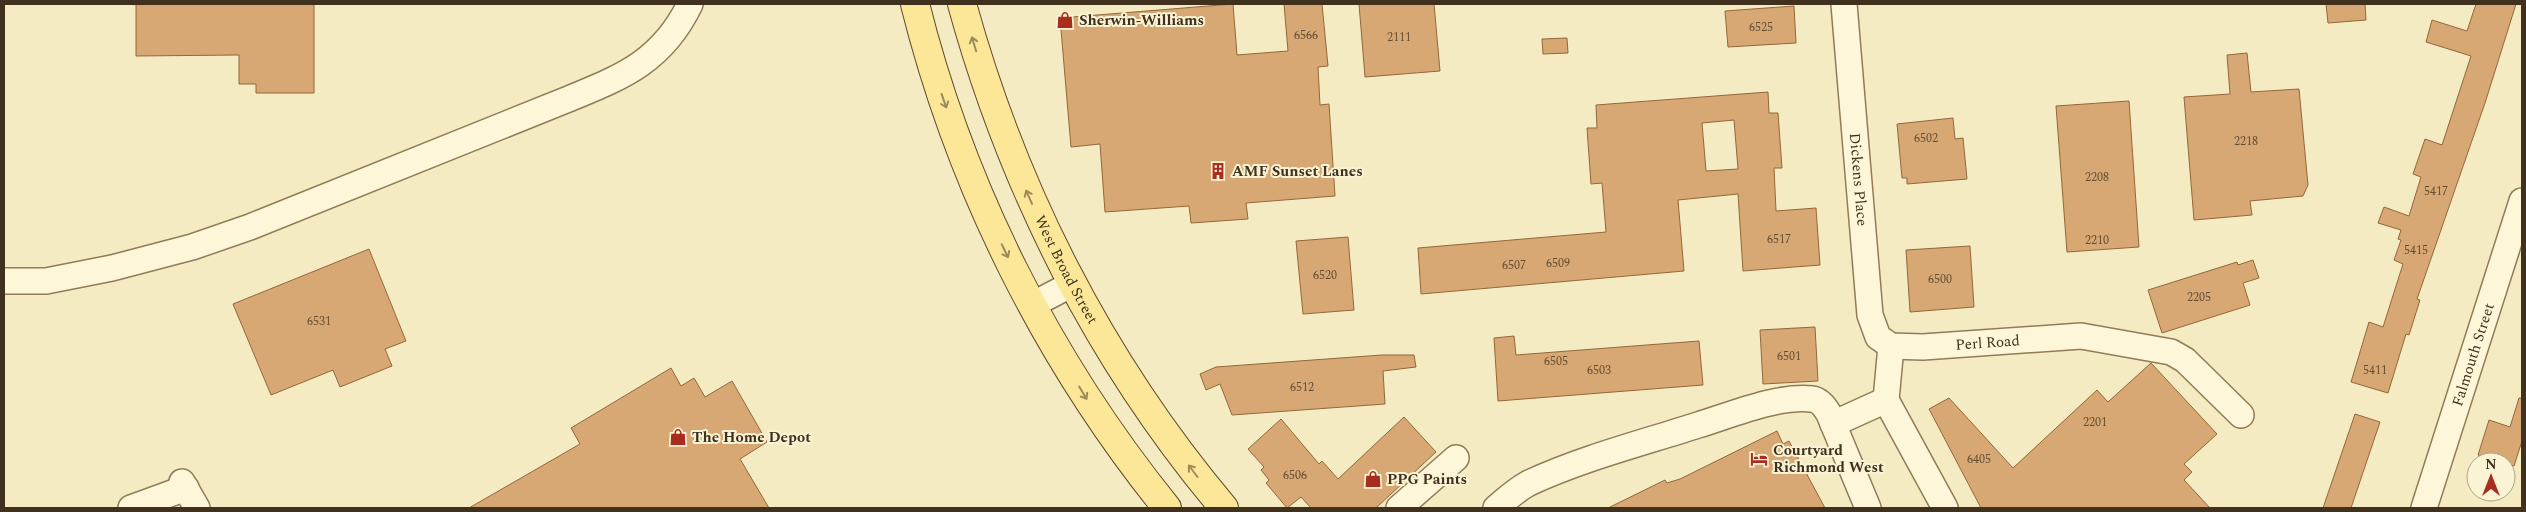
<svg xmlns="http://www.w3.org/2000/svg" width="2526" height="512" viewBox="0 0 2526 512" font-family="Spectral,serif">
<rect width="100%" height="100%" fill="#f4ebc3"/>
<g fill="#d7a874" stroke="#946739" fill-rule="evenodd">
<path d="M136 4H314V93H256V84H239V55L136 56Z"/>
<path d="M1233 4 1237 55 1288 51 1284 4H1322L1328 66 1318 67 1320 105 1329 104 1335 196 1246 203 1248 219 1191 223 1189 206 1105 212 1100 144 1071 147 1060 18Z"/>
<path d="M1359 4H1434L1440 71 1365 77Z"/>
<path d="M2326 4H2365L2366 20 2328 23Z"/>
<path d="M2476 4H2516L2485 103 2417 299 2420 300 2409 335 2406 334 2388 393 2351 382 2369 322 2383 327 2403 264 2394 260 2401 240 2398 239 2401 230 2378 223 2384 207 2409 216 2421 177 2413 174 2425 139 2442 145 2471 56 2426 42 2432 20 2467 31Z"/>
<path d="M1794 6 1796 43 1728 47 1725 11Z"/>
<path d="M1567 38 1568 53 1543 54 1542 39Z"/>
<path d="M2247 53 2251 92 2299 89 2308 185 2303 196 2250 201 2252 215 2194 220 2184 97 2230 94 2227 55Z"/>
<path d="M1768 92 1769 113H1778L1782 168H1774L1776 211 1816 208 1820 265 1743 271 1738 194 1678 200 1684 271 1421 294 1418 248 1606 232 1602 183 1591 184 1587 128H1597L1596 105ZM1734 120 1738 169 1706 171 1702 123Z"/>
<path d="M2129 101 2139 247 2067 252 2056 106Z"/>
<path d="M1953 118 1955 139 1963 138 1967 179 1907 184V178H1902L1897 124Z"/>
<path d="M1348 237 1354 310 1303 314 1296 241Z"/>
<path d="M1970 246 1974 307 1910 312 1906 250Z"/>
<path d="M369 249 406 341 385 349 392 366 340 387 333 370 271 395 233 304Z"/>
<path d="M2253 260 2259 278 2243 283 2250 305 2162 333 2148 290 2237 262 2238 265Z"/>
<path d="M1815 327 1818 381 1763 384 1760 330Z"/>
<path d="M1514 336 1516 355 1699 341 1703 385 1498 401 1494 338Z"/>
<path d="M1382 355H1414L1416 367 1383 371 1385 404 1232 415 1220 384 1206 390 1200 374 1216 367Z"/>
<path d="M2151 363 2217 434 2184 464 2192 472 2184 480 2210 508H1981L1929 409 1949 398 2013 468 2097 390 2108 402Z"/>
<path d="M671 368 681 386 694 378 705 397 732 381 767 442 740 459 769 508H469L580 444 571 428Z"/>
<path d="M2519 398H2522V441L2514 466 2478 455 2489 420 2510 427Z"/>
<path d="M2355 414 2380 422 2351 508H2323Z"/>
<path d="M1404 417 1436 452 1376 508H1311L1301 497 1287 508 1266 483 1269 480 1261 470 1264 467 1248 449 1281 419 1319 464 1322 461 1338 479Z"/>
<path d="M1777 431 1783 444 1789 441 1825 508H1608L1665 480 1667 483 1680 479Z"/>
</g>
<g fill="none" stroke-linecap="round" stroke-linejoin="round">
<g stroke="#917c57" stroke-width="28">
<g id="minor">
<path id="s1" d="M1844 4 1870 315 1878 337 1891 346 1923 347 2081 336 2171 352 2185 360 2241 415"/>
<path d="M4 281H46L112 268 192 247 250 227 566 100C622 77 662 62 690 4"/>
<path d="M1032 305 1072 284"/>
<path d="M1891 346 1886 400 1945 508"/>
<path d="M1833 424 1886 400"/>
<path d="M182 482 197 508"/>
<path d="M131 508 186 488"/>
<path d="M1399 508 1456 458"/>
<path d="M1496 508C1506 499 1516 490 1529 483 1583 458 1642 443 1698 425 1731 415 1778 395 1812 399 1820 400 1825 407 1829 414L1868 508"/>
<path id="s2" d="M2424 508 2522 201"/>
</g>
</g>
<g stroke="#5f492c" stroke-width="30">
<g id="major">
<path d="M915 4C961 188 1048 361 1167 508"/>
<path id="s3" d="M962 4C1013 189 1100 361 1224 508"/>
</g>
</g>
<use href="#minor" stroke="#fdf6d8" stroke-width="25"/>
<use href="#major" stroke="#fbe797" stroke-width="28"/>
</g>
<defs><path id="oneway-shaft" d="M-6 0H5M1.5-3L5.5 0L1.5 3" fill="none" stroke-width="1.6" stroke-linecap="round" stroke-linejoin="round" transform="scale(1.25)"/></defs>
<g stroke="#9d8c5a">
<use href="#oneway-shaft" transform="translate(974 44) rotate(-107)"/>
<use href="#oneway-shaft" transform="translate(944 101) rotate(71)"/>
<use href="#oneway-shaft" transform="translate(1029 197) rotate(-114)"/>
<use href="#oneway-shaft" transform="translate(1005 251) rotate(64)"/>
<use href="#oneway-shaft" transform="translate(1083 393) rotate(59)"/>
<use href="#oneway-shaft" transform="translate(1193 471) rotate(-127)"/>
</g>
<defs>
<g id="shop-bare" transform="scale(1.35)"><path d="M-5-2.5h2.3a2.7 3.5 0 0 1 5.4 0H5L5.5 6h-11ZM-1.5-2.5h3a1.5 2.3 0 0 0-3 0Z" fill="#a92d1f" stroke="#faf3d4" stroke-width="2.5" paint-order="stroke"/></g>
<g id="building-bare" transform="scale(1.35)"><path d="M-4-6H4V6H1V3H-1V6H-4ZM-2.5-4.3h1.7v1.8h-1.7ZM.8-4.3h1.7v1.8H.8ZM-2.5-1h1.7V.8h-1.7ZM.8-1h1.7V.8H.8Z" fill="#a92d1f" stroke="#faf3d4" stroke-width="2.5" paint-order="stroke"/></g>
<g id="hotel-bare" transform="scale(1.35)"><path d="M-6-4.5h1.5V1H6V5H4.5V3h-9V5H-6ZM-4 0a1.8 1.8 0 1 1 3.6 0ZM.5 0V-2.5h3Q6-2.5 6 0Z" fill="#a92d1f" stroke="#faf3d4" stroke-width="2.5" paint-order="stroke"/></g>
</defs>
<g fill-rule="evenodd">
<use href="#shop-bare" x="1065" y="20"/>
<use href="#building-bare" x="1218" y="171"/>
<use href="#shop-bare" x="678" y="437"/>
<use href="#hotel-bare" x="1759" y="459"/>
<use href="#shop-bare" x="1373" y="479"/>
</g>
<g text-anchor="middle" stroke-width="4" stroke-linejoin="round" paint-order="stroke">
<g font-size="12" fill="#654f33">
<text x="1761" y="31">6525</text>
<text x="1306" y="39">6566</text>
<text x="1399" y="41">2111</text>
<text x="1926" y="142">6502</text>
<text x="2246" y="145">2218</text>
<text x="2097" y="181">2208</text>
<text x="2436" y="195">5417</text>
<text x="1779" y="243">6517</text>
<text x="2097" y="244">2210</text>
<text x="2416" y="254">5415</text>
<text x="1558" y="267">6509</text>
<text x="1514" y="269">6507</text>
<text x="1325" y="279">6520</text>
<text x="1940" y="283">6500</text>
<text x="2199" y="301">2205</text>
<text x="319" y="325">6531</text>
<text x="1789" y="360">6501</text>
<text x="1556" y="365">6505</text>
<text x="1599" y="374">6503</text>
<text x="2375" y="374">5411</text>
<text x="1302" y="391">6512</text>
<text x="2095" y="426">2201</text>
<text x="1979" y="463">6405</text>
<text x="1295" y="479">6506</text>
</g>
<g font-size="15" font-weight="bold" fill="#3f311d" stroke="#faf3d4" text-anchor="start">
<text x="1079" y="25">Sherwin-Williams</text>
<text x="1232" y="176">AMF Sunset Lanes</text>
<text x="692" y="442">The Home Depot</text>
<text x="1773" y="455">Courtyard<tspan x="1773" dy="17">Richmond West</tspan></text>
<text x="1387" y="484">PPG Paints</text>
</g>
<g font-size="15" fill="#3f311d" stroke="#faf3d4">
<text dy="5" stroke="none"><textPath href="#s1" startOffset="176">Dickens Place</textPath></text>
<text dy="5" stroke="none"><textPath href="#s3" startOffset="286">West Broad Street</textPath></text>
<text dy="5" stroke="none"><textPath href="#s1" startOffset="448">Perl Road</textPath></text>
<text dy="5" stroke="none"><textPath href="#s2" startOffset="161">Falmouth Street</textPath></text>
</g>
</g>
<rect width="2526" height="512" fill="none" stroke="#3f311d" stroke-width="10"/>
<g transform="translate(2491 477)"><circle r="24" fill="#faf3d4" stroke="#afa58b"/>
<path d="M0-4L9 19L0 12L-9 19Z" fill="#a92d1f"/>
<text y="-8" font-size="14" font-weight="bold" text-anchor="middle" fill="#3f311d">N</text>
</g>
</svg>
